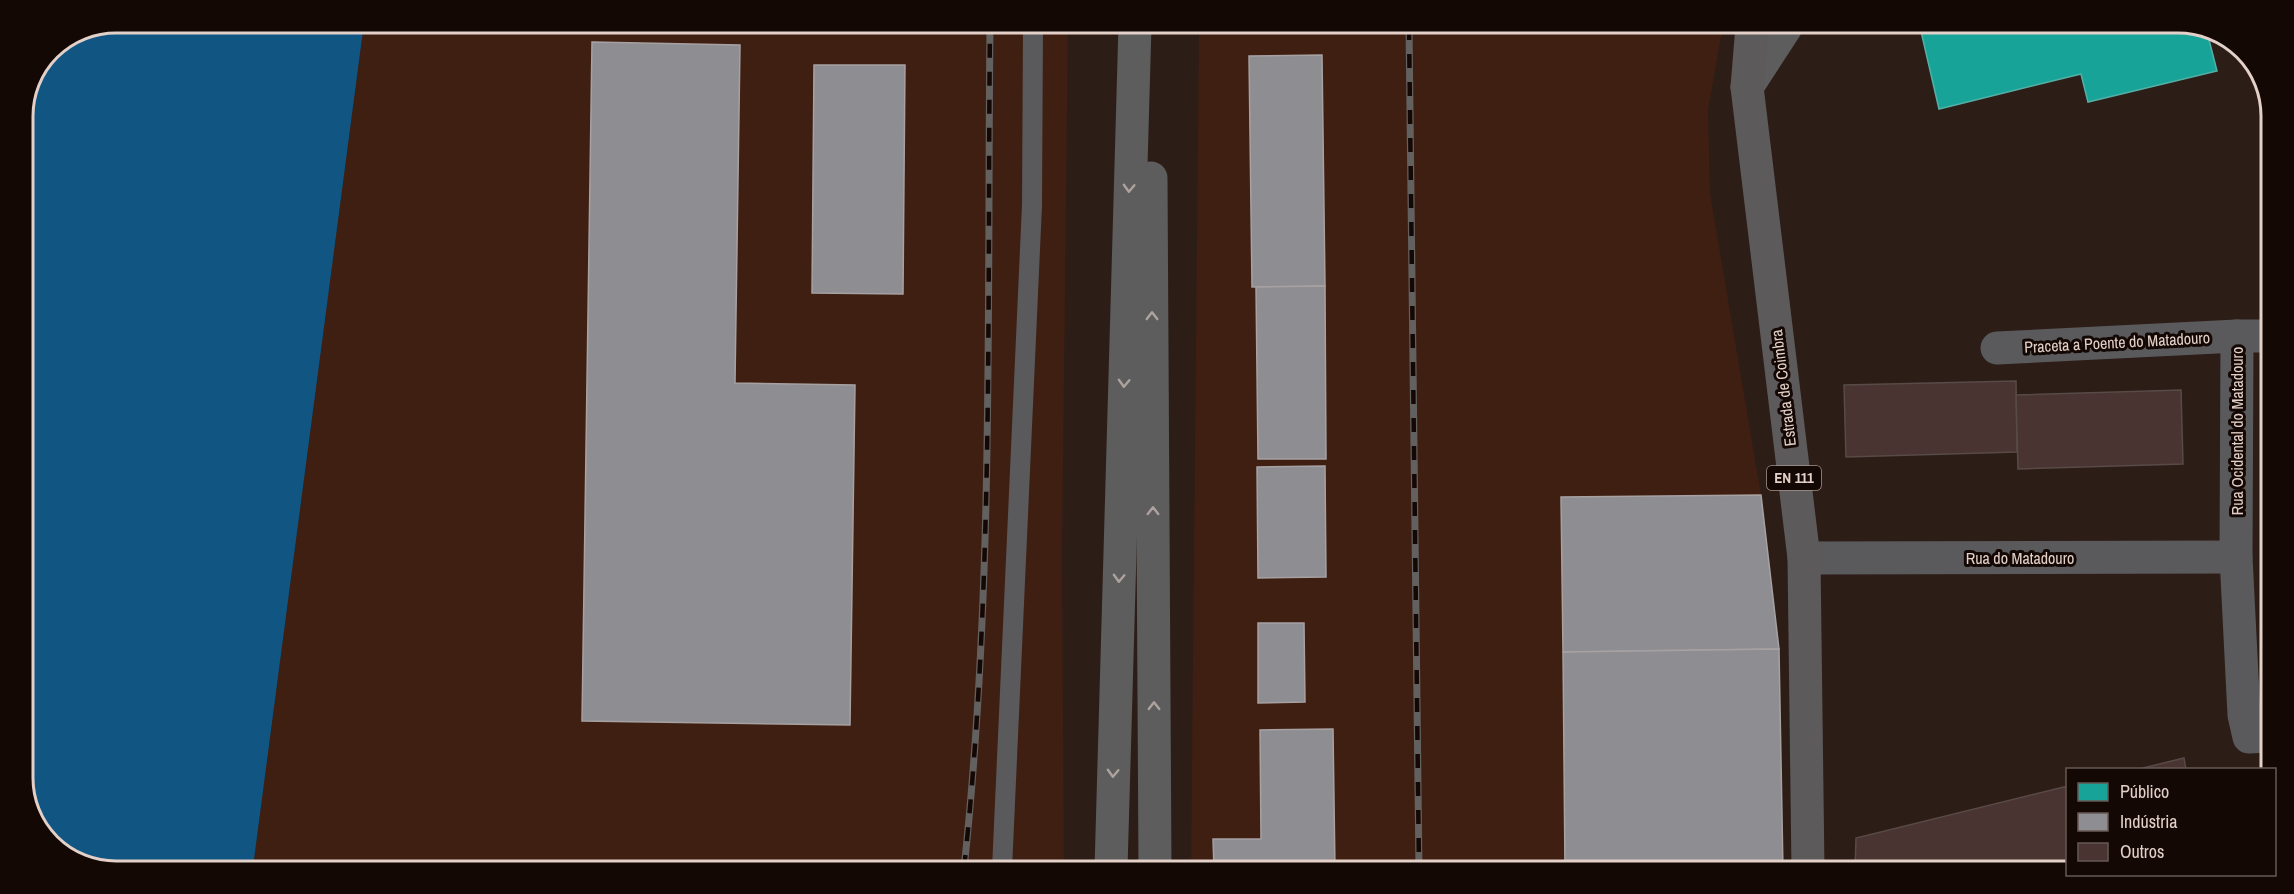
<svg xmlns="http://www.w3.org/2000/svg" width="2294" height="894" viewBox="0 0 2294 894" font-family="'Archivo Narrow',sans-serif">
<rect width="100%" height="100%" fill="#2d1d17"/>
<g fill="#3e1f12">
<path d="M364 23 1068 25 1062 555 1064 869 253 867Z"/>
<path d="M1199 25 1723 26 1708 110 1710 193 1761 495 1783 871 1191 869Z"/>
</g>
<path fill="#115583" d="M116 23H364L253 867 85 866 42 835 23 785V110L50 50Z"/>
<path fill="#17a398" stroke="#54b0a6" stroke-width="1.5" d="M1920 27 2206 28 2217 71 2088 102 2081 74 1939 109Z"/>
<g fill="#8d8d92" stroke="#a7a1a2" stroke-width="1.5">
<path d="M592 42 740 45 735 383 855 385 850 725 582 721Z"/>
<path d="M1322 55 1325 286 1252 287 1249 56Z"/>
<path d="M814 65H905L903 294 812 293Z"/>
<path d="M1325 286 1326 459H1258L1256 287Z"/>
<path d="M1325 466 1326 577 1258 578 1257 467Z"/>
<path d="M1761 495 1779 649 1563 652 1561 497Z"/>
<path d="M1258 623H1304L1305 702 1258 703Z"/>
<path d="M1779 649 1783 871 1565 870 1563 652Z"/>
<path d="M1333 729 1335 869H1214L1213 839H1261L1260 730Z"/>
</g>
<g fill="#493432" stroke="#584a47" stroke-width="1.5">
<path d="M2016 381 2017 452 1846 457 1844 385Z"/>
<path d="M2181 390 2183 464 2018 469 2016 395Z"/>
<path d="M2184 758 2186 770H2135Z"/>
<path d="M2068 786V871H1855L1856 838Z"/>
</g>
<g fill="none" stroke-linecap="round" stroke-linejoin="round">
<path stroke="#5a5a5d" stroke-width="20" d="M1002 869 1032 205 1033 25"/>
<g stroke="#5a5a5d" stroke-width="33">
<path d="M1997 348 2237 336"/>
<path d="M1804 558 2236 557"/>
<path d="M2267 736 2249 737 2244 715 2236 557 2237 336H2270"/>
</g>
<g stroke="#5d5d5e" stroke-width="33">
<path d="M1747 87 1786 27"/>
<path d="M1151 178 1155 869"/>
<path d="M1111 869 1135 25"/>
</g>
<path stroke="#5d5a5b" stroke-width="33" d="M1752 26 1747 87 1804 558 1808 871"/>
<g stroke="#636060" stroke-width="7">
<g id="rail">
<path d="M1409 26 1419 870"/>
<path d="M964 869C994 589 987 306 990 25"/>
</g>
</g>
<use href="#rail" stroke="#140805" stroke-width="4.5" stroke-dasharray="14" stroke-linecap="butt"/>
</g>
<defs><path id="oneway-chevron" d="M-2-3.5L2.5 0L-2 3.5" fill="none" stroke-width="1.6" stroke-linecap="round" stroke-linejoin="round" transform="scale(1.5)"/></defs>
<g stroke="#ada29e">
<use href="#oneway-chevron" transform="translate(1129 188) rotate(92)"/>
<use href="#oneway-chevron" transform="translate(1152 316) rotate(-90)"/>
<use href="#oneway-chevron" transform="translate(1124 383) rotate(92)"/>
<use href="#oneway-chevron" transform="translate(1153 511) rotate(-90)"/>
<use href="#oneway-chevron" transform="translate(1119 578) rotate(92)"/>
<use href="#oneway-chevron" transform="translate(1154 706) rotate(-90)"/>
<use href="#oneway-chevron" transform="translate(1113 773) rotate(92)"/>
</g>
<g text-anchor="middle" stroke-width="6" stroke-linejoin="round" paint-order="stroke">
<rect fill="#140805" stroke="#a5948e" stroke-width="1.5" x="1767" y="466" width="54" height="24" rx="4.5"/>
<g font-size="15" font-weight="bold" fill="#e3d0c8">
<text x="1794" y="483">EN 111</text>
</g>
<g font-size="16" fill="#e3d0c8" stroke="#140805">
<text transform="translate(2117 342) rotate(-3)" y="6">Praceta a Poente do Matadouro</text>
<text transform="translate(1783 388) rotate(-97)" y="6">Estrada de Coimbra</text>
<text transform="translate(2237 431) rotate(-90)" y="6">Rua Ocidental do Matadouro</text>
<text x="2020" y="564">Rua do Matadouro</text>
</g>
</g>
<path d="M0 0H2294V894H0ZM116 33H2178A83 83 0 0 1 2261 116V778A83 83 0 0 1 2178 861H116A83 83 0 0 1 33 778V116A83 83 0 0 1 116 33Z" fill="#140805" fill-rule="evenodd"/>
<path fill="none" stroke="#e3d0c8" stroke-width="3" d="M116 33H2178A83 83 0 0 1 2261 116V778A83 83 0 0 1 2178 861H116A83 83 0 0 1 33 778V116A83 83 0 0 1 116 33Z"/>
<rect x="2066" y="768" width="210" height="108" fill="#140805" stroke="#675853" stroke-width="1.5"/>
<rect x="2078" y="783" width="30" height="18" fill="#17a398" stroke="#675853" stroke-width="1.5"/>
<text x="2120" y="798" font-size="18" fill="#e3d0c8">Público</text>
<rect x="2078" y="813" width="30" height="18" fill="#8d8d92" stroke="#675853" stroke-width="1.5"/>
<text x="2120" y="828" font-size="18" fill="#e3d0c8">Indústria</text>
<rect x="2078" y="843" width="30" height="18" fill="#493432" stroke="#675853" stroke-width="1.5"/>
<text x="2120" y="858" font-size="18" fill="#e3d0c8">Outros</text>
</svg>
